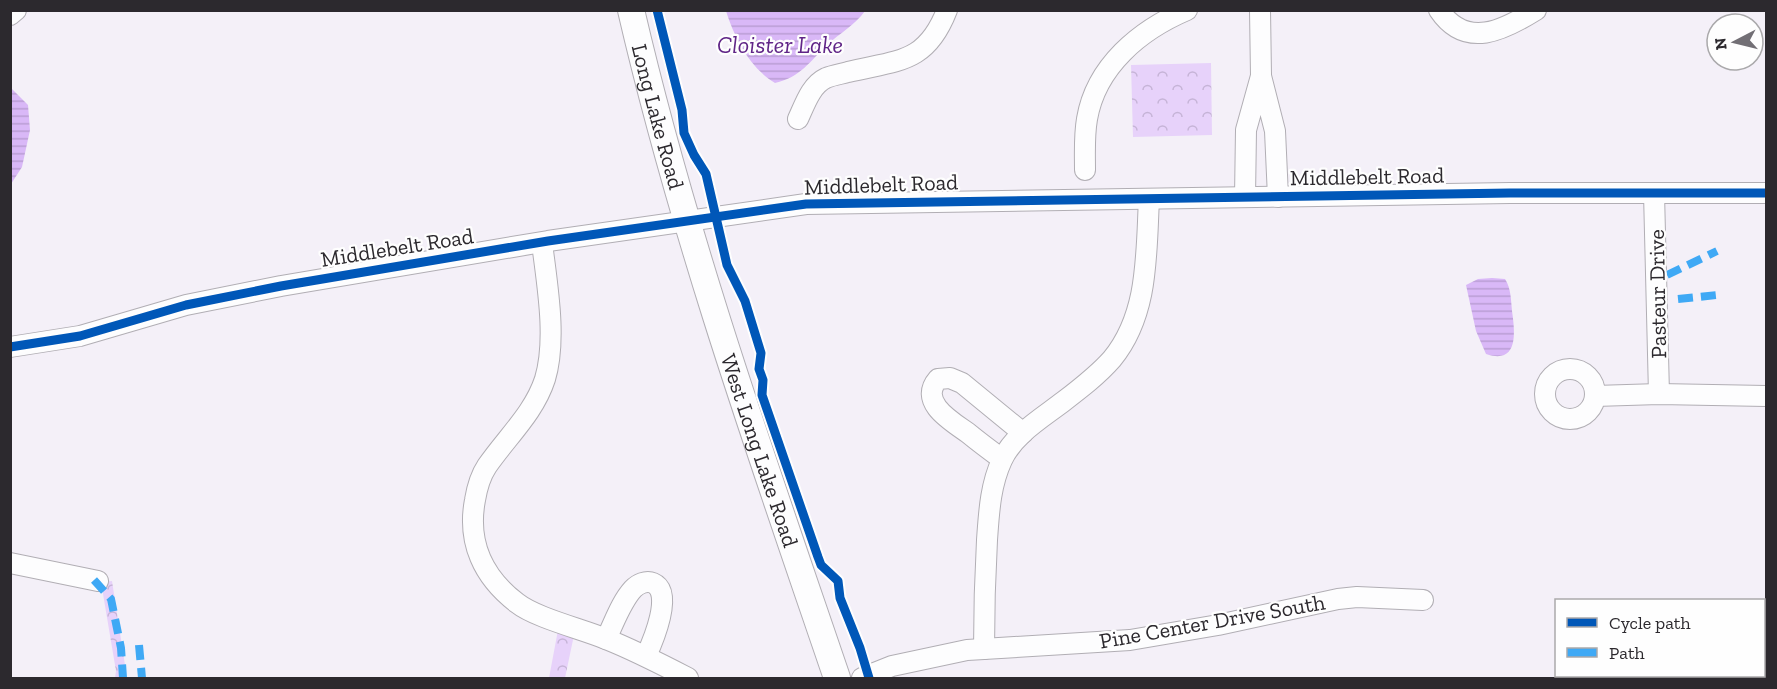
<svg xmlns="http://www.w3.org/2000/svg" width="1777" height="689" viewBox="0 0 1777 689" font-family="'Zilla Slab',serif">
<defs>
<pattern id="park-crowns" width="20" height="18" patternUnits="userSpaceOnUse" patternTransform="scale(1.5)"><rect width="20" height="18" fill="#e7d2fa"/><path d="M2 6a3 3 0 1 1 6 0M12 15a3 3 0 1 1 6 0" fill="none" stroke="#c6b4d7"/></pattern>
<pattern id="water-rules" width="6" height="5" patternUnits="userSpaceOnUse" patternTransform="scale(1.5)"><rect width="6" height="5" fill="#d9b8f7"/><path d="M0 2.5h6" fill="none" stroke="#ba9ed4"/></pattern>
</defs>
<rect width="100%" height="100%" fill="#f4f0f8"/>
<g fill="url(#park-crowns)">
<path d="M1211 63 1212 135 1133 137 1131 65Z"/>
<path d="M112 581 127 678H115L116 671 101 582Z"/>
<path d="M558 630 574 635 565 678H549Z"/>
</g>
<g fill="url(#water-rules)">
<path d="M726 11V10L865 11C855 25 840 33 827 45 809 62 801 77 775 83 749 67 735 39 726 11Z"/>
<path d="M11 88 28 105 30 130 22 167 11 184Z"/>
<path d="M1492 278 1505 279C1511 288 1511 300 1512 311 1515 332 1519 365 1486 354L1476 331 1466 285 1478 279Z"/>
</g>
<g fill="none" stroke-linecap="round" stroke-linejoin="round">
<g stroke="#b1aeb4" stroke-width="22">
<g id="minor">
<path d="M1260 10 1261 76"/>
<path d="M1439 10C1466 50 1504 30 1536 10"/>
<path d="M10 15 16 10"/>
<path d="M798 119C805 104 811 85 826 78 833 75 841 74 848 72 898 60 926 64 947 10"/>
<path d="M1085 170C1085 153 1084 136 1087 119 1096 66 1140 30 1187 10"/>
<path d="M1654 193 1659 394"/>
<path d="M1245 197 1246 130 1261 76 1275 131 1278 197"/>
<path d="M542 243C547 284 557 339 545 379 534 413 507 437 487 466 481 475 477 488 475 500 467 542 483 577 517 603 536 618 582 629 606 639 634 650 661 664 688 678"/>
<path d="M10 347 80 336 186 305 281 286 548 241 806 204 1510 193H1766"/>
<circle cx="1570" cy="394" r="25"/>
<path d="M1595 396 1659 394 1766 396"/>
<path d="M1002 459C991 451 979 442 968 433 951 421 918 402 938 379L950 378 962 383 1023 433"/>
<path d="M10 563 98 581"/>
<path d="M606 639C614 623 621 602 633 589 638 584 646 580 653 583 674 592 653 641 646 656"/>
<path d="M984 649C984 613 985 576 987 540 989 513 990 486 1002 460 1014 434 1042 418 1064 401 1081 388 1098 375 1112 359 1149 314 1146 254 1149 199"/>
<path d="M1744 676V678"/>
<path d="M862 678 892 666 967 650 1130 640 1218 625 1338 599 1357 597 1423 600"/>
</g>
</g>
<g stroke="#b1aeb4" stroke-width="28">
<g id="major">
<path id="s1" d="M631 10C684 238 762 458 837 678"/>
</g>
</g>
<use href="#minor" stroke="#fdfdfe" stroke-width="20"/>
<use href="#major" stroke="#fdfdfe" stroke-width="26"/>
<g stroke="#3fa9f5" stroke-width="8" stroke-dasharray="15 8" stroke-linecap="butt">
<path d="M1667 275 1717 251"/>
<path d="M1678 299 1717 295"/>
<path d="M94 580 111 599 121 648 123 678"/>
<path d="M139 645 142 678"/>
</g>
<g stroke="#fefefe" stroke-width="13">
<g id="cycleway">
<path d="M657 10 682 110 684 133 694 155 706 174 727 265 745 301 761 353 759 369 763 380 762 395 818 557 821 565 838 581 840 598 860 648 869 678"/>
<path d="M10 347 80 336 186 305 281 286 548 241 806 204 1510 193H1766"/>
</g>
</g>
<use href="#cycleway" stroke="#0057b8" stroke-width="9"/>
</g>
<g text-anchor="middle" stroke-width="4.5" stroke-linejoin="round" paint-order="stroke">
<g font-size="22" fill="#2c292e" stroke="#fefefe">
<text dy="8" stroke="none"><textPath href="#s1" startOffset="110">Long Lake Road</textPath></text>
<text transform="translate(1367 176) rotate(-1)" y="8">Middlebelt Road</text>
<text transform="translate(881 184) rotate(-2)" y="8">Middlebelt Road</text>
<text transform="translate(397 247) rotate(-9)" y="8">Middlebelt Road</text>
<text transform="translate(1657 294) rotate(-91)" y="8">Pasteur Drive</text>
<text dy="8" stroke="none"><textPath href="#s1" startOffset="459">West Long Lake Road</textPath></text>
<text transform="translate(1212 621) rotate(-10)" y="8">Pine Center Drive South</text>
</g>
<g font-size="24" font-style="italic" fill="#602587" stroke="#fefefe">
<text x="780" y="53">Cloister Lake</text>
</g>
</g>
<rect width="1777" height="689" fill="none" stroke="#2c292e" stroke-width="24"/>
<rect x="1555" y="599" width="210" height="78" fill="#fefefe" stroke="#aaa9ab" stroke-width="1.5"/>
<rect x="1567" y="618" width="30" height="9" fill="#0057b8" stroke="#aaa9ab" stroke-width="1.5"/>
<text x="1609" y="629" font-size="18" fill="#2c292e">Cycle path</text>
<rect x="1567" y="648" width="30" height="9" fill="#3fa9f5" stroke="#aaa9ab" stroke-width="1.5"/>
<text x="1609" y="659" font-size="18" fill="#2c292e">Path</text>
<g transform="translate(1735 42) rotate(263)"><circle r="28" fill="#fefefe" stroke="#aaa9ab" stroke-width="1.5"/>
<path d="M0-4.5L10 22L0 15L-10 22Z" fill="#726f75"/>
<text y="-9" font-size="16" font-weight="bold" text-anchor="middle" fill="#2c292e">N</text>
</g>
</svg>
